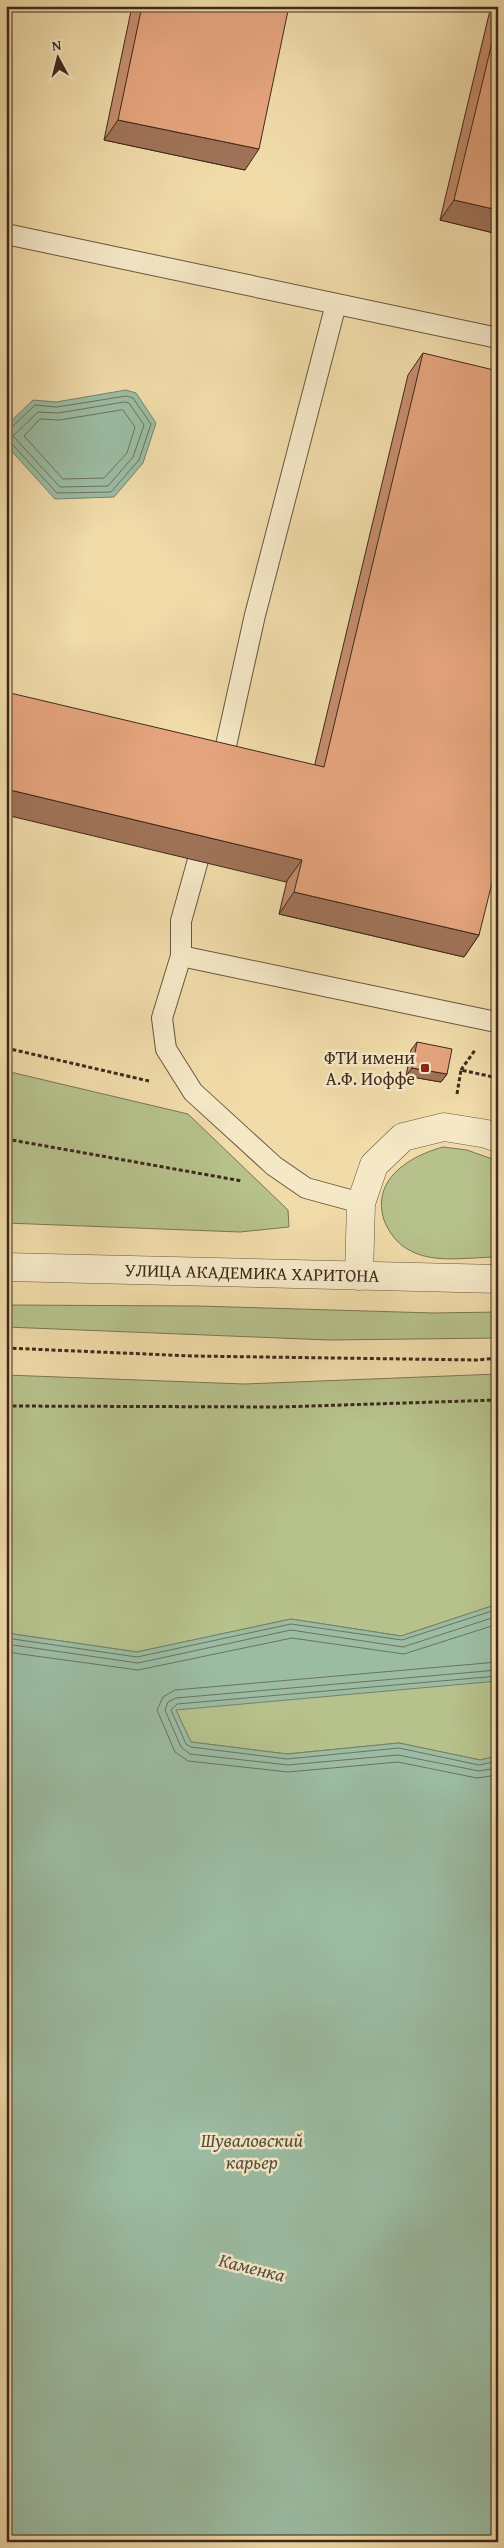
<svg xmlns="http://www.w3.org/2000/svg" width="504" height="2548" viewBox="0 0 504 2548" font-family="'Gentium Book Plus',serif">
<rect width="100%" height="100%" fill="#f0dba9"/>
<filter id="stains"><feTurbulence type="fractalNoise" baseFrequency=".004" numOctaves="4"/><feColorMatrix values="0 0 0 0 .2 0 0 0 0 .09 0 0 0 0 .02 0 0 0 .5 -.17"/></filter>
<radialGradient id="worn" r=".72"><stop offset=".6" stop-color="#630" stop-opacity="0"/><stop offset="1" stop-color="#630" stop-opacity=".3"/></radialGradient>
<g fill="#b6c18b" stroke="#7a7554">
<path d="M6 1071 188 1114 288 1210 289 1227 240 1232 6 1223Z"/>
<path d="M443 1147 467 1150 498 1161V1257C471 1257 435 1264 411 1251 398 1245 389 1233 384 1220 371 1179 410 1156 443 1147Z"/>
<path d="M6 1305 198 1306 433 1313 498 1312V1338L329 1340 6 1327Z"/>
<path d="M498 1374V1604L401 1636 291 1619 137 1652 6 1633V1375L244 1384Z"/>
<path d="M491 1681H498V1756L480 1760 399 1743 287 1754 191 1742 175 1709Z"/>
</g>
<g fill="#9bbca3" stroke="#76816d">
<path d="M126 390 136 393 156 423 143 463 114 497 55 499 7 446V425L33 400 56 402Z"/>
<path d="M498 1604V1681L176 1710 191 1742 287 1754 399 1743 480 1760 498 1756V2542H6V1633L137 1652 291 1619 401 1636Z"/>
</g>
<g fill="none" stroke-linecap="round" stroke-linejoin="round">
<g stroke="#6c7260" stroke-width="1">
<path d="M125 402 129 403 144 425 133 457 108 486 60 487 13 436 38 412 58 413Z"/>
<path d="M123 410 135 427 127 453 104 478 63 479 24 436 40 419 59 420Z"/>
<path d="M6 429 12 427 35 405 57 407 126 396 133 398 151 424 139 460 111 492 57 493 12 444 6 442"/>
<path d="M6 1638 137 1657 291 1624 402 1640 498 1609"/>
<path d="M6 1644 138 1663 291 1630 403 1647 498 1616"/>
<path d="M6 1652 138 1670 292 1638 404 1654 498 1624"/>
<path d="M498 1662 175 1690 163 1697 157 1710 175 1752 188 1761 288 1772 398 1762 477 1778 498 1775"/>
<path d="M498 1670 176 1698 168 1702 165 1710 181 1747 190 1754 288 1765 398 1755 479 1771 498 1768"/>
<path d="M498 1676 177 1704 171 1710 186 1744 191 1747 287 1759 399 1748 479 1765 498 1761"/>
</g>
<g stroke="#6a563f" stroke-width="22">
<g id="service">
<path d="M6 234 498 338"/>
<path d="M221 768 255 615 336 304"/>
<path d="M198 860 181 921V956L162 1018 166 1049 193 1092 274 1166 306 1188 361 1203"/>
<path d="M181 956 496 1022 498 1020"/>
</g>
</g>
<g stroke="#6a563f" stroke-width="29">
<path id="minor" d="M359 1276 361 1203 374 1165 403 1137 444 1127 487 1134 498 1138"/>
</g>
<g stroke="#6a563f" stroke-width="29">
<g id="tertiary">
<path id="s1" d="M6 1267 498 1279"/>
</g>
</g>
<g stroke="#3e291c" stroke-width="3" stroke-dasharray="4 2.5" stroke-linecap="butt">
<path d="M6 1048 149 1081"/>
<path d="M461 1070 475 1050"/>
<path d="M457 1094 461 1070 498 1078"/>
<path d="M6 1139 242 1181"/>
<path d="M6 1348 192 1356 477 1360 498 1358"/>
<path d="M6 1406 279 1407 498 1400"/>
</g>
<use href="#service" stroke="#f5e8c7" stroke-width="20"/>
<use href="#minor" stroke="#f5e8c7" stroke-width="28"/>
<use href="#tertiary" stroke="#f5e8c7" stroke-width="28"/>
</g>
<g fill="#c58d6c" stroke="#3e291c">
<path d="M132 6H289L245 170 104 140Z"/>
<path d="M491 6H498V234L440 220Z"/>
<path d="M423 353 479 935 464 957 279 914 408 375Z"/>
<path d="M417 1042 447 1074 441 1082 406 1076 411 1050Z"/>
</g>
<g fill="#a07358" stroke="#3e291c">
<path d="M118 120 259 149 245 170 104 140Z"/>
<path d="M454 200 498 210V234L440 220Z"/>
<path d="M6 789 302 860 286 882 6 815Z"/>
<path d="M294 892 479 935 464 957 279 914Z"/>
<path d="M412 1068 447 1074 441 1082 406 1076Z"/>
</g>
<g fill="#e5a47d" stroke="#3e291c">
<path d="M142 6H289L259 149 118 120Z"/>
<path d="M498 18V210L454 200Z"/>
<path d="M423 353 498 371V859L479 935 294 892 302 860 6 789V692L324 767Z"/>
<path d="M417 1042 452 1049 447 1074 412 1068Z"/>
</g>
<rect fill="#8f2418" stroke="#f5e8c7" stroke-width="2" x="420" y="1063" width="10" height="10" rx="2.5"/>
<g text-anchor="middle" stroke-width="5" stroke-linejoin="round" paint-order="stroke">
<g font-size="18" fill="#3e291c" stroke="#f5e8c7" text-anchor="end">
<text x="415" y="1064">ФТИ имени<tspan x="415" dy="21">А.Ф. Иоффе</tspan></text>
</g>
<g font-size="18" fill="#3e291c" stroke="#f5e8c7">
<text dy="6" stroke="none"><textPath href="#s1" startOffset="246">УЛИЦА АКАДЕМИКА ХАРИТОНА</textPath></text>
</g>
<g font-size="19" font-style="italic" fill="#554e3e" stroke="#f5e8c7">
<text x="252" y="2147">Шуваловский<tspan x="252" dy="22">карьер</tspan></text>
<text transform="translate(252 2267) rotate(14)" y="7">Каменка</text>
</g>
</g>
<rect width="504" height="2548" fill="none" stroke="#f0dba9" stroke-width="25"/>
<rect x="8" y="8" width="489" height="2533" fill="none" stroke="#3e291c" stroke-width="2.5"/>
<rect x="12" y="12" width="479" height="2523" fill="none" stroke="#3e291c"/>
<g transform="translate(58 58) rotate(353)" stroke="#f5e8c7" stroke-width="4" paint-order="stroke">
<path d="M0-4L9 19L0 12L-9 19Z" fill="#3e291c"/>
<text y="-8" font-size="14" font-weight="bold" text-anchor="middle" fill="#3e291c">N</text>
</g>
<rect width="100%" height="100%" filter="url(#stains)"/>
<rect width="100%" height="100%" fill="url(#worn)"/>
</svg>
